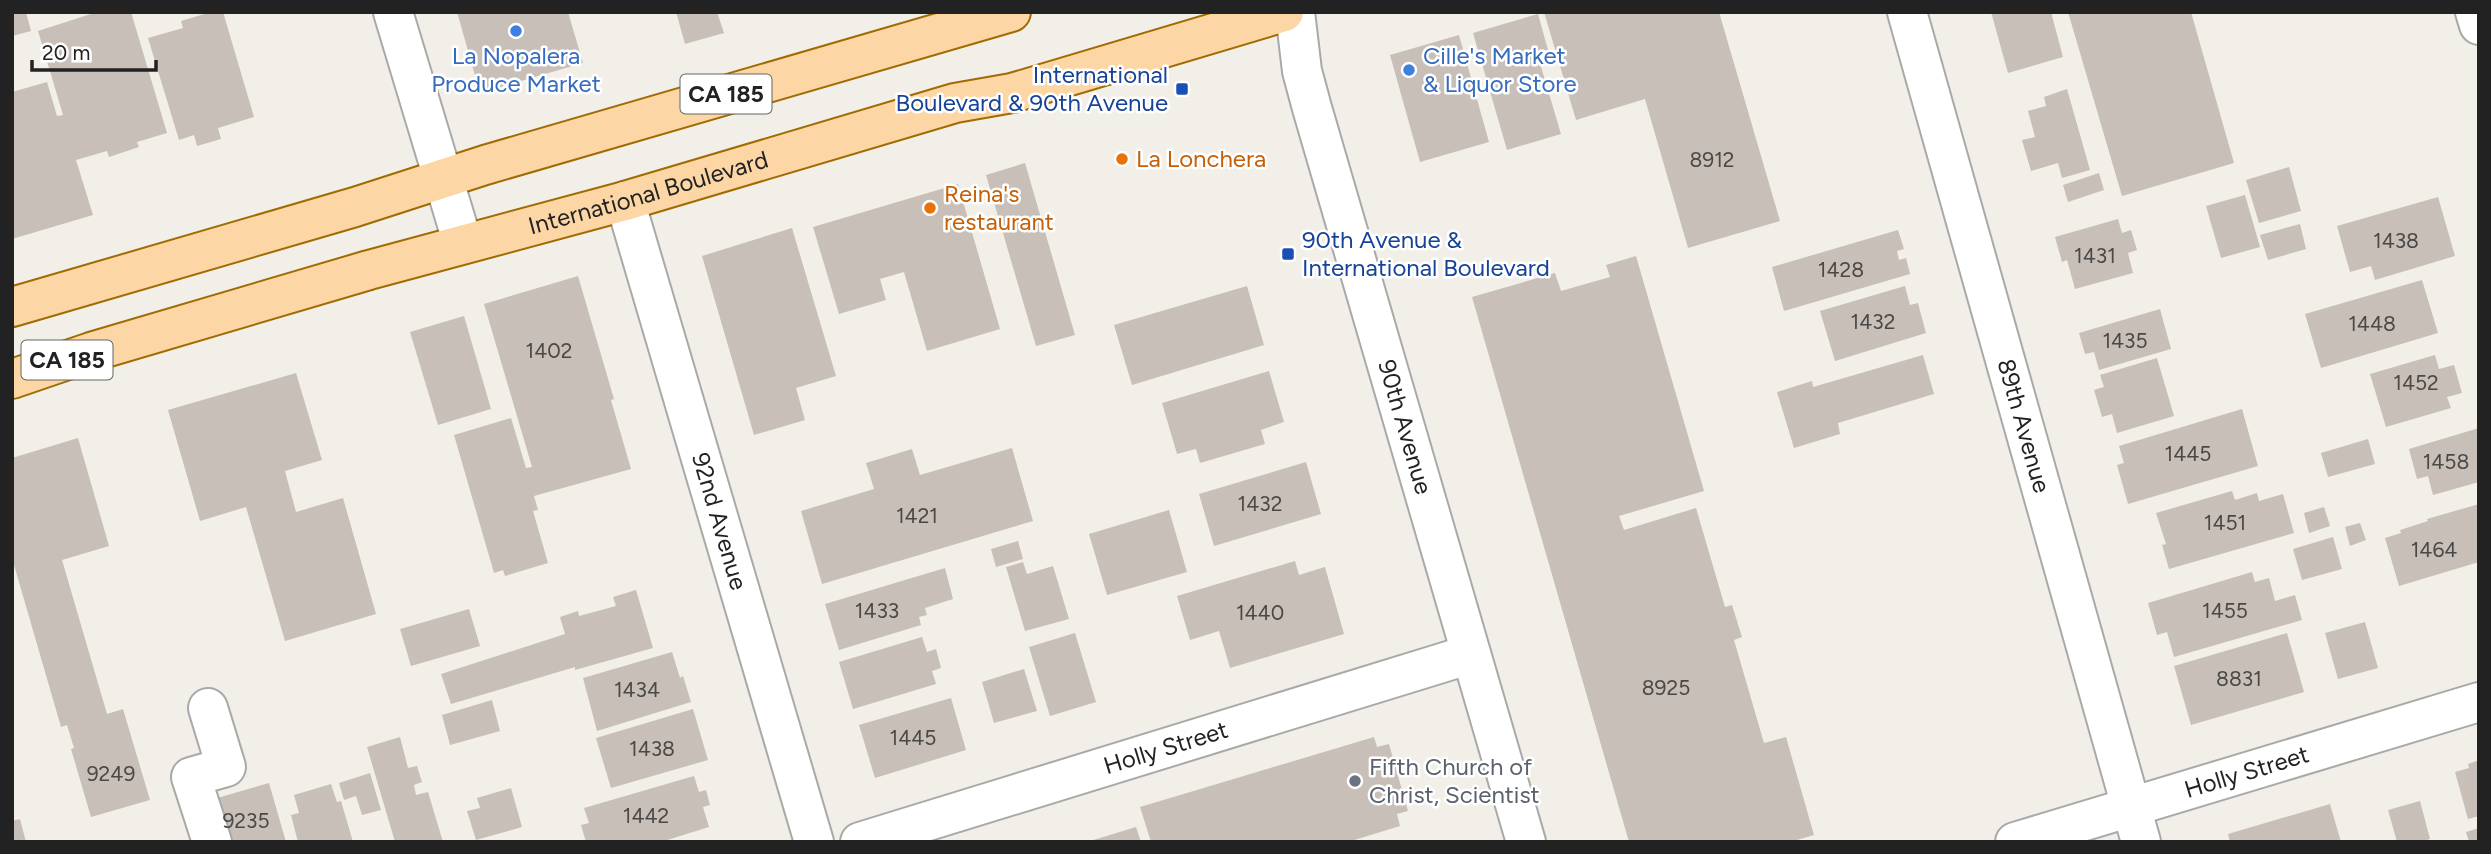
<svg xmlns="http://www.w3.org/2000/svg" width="2491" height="854" viewBox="0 0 2491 854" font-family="Figtree,sans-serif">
<rect width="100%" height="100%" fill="#f2efe9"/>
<g fill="#c7bfb8">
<path d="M12 12H26L31 31 12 36Z"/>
<path d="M97 12H131L167 133 137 142 139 147 109 157 107 151 76 160 93 215 12 239V92L47 82 57 116 63 115 38 31Z"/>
<path d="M211 12H223L254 117 218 128 221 139 197 146 194 135 179 140 148 38 183 28 181 21Z"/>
<path d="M457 12H568L583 63 480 93Z"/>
<path d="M676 12H717L724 33 685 44Z"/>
<path d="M1544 12H1719L1780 221 1688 248 1645 99 1576 120Z"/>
<path d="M1991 12H2051L2063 57 2008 73Z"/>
<path d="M2068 12H2191L2234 163 2122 196Z"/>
<path d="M1538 14 1548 50 1537 53 1561 134 1507 150 1473 33Z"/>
<path d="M1459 35 1489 142 1420 162 1390 55Z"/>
<path d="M2067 89 2090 170 2062 178 2058 163 2031 171 2022 140 2035 137 2028 111 2046 106 2044 97Z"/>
<path d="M1025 163 1075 335 1036 346 986 175Z"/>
<path d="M2289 167 2301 211 2259 223 2246 180Z"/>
<path d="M2099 173 2104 190 2068 202 2063 185Z"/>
<path d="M958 184 1000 329 927 351 904 272 880 279 886 300 839 314 813 227Z"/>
<path d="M2245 195 2260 247 2221 258 2206 206Z"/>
<path d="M2438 197 2455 256 2375 280 2371 266 2350 272 2337 226Z"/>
<path d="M2118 219 2122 233 2131 230 2137 250 2128 253 2133 273 2075 289 2067 260 2062 262 2055 237Z"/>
<path d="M2300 224 2306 249 2268 260 2260 235Z"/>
<path d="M792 228 836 376 796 388 805 420 754 435 702 256Z"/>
<path d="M1898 230 1904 249 1897 251 1899 260 1906 258 1910 274 1784 311 1772 267Z"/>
<path d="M1636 256 1704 491 1619 516 1624 530 1696 508 1725 607 1732 605 1742 637 1734 640 1764 743 1786 737 1814 835 1790 842H1629L1472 297 1555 273 1561 291 1610 277 1606 265Z"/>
<path d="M578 276 614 399 611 400 631 469 534 496 538 510 533 511 548 563 505 576 503 570 494 573 454 435 511 418 526 468 532 467 484 304Z"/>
<path d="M2422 280 2438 333 2321 368 2305 314Z"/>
<path d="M1247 286 1264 345 1132 385 1114 325Z"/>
<path d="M1905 286 1910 305 1918 303 1926 333 1835 361 1820 311Z"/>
<path d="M2160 309 2171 349 2099 370 2094 352 2085 354 2079 333Z"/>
<path d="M464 316 491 409 438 425 410 332Z"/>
<path d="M1923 355 1934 394 1838 423 1840 434 1794 448 1777 392 1812 381 1813 387Z"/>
<path d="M2435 355 2439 369 2454 365 2462 393 2447 397 2451 408 2386 427 2370 374Z"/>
<path d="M2157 358 2174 416 2117 433 2112 414 2102 417 2094 390 2104 387 2100 375Z"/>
<path d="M1269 371 1284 422 1261 430 1265 444 1200 463 1196 449 1177 454 1162 403Z"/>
<path d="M296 373 322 460 285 471 296 512 343 498 376 614 285 641 246 507 200 521 168 410Z"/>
<path d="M2242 409 2258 466 2128 504 2117 465 2124 463 2119 446Z"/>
<path d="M2479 428V482L2433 495 2428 476 2417 479 2409 449Z"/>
<path d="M78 438 109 546 62 560 107 714 123 709 150 800 91 817 71 749 74 748 67 725 61 727 12 558V458Z"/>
<path d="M2368 439 2375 464 2328 477 2321 453Z"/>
<path d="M1012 448 1033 521 822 584 801 511 874 489 866 463 912 449 920 475Z"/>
<path d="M1306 462 1321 514 1214 546 1199 494Z"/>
<path d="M2232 491 2235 500 2257 493 2259 501 2283 494 2294 533 2169 569 2162 545 2166 544 2156 513Z"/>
<path d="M2479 504V562L2399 586 2385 538 2401 533 2400 530 2428 521 2427 519Z"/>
<path d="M2324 507 2330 526 2309 533 2304 513Z"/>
<path d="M1169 510 1187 572 1107 595 1089 534Z"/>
<path d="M2360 523 2366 540 2350 546 2345 527Z"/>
<path d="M2333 537 2342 569 2302 580 2293 549Z"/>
<path d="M1018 541 1023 559 996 567 991 549Z"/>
<path d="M1295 561 1299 575 1325 567 1344 634 1230 668 1219 631 1190 640 1177 596Z"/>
<path d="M1023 562 1027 574 1053 566 1069 619 1025 631 1006 567Z"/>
<path d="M945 568 953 599 925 608 927 615 919 617 921 625 839 650 825 604Z"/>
<path d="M2252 572 2255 582 2269 578 2275 601 2295 595 2302 620 2174 657 2167 632 2157 635 2148 603Z"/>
<path d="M636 590 653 648 575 670V667L451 704 441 674 565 634 560 617 578 611 579 616 616 606 613 597Z"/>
<path d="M469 609 480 646 411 666 400 629Z"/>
<path d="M2365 622 2378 668 2338 679 2325 633Z"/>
<path d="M1075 633 1096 702 1050 716 1029 647Z"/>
<path d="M2287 633 2304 692 2191 725 2174 666Z"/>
<path d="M922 637 927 652 936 649 941 668 932 671 936 684 853 709 839 662Z"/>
<path d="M672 652 680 678 683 676 691 702 597 731 583 678Z"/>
<path d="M1024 669 1037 711 994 723 982 682Z"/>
<path d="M951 698 966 750 875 778 859 725Z"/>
<path d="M492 700 500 731 450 745 442 715Z"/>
<path d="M693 709 708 760 611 788 596 738Z"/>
<path d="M400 737 408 768 417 766 422 782 414 785 416 795 428 792 443 842H395L367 747Z"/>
<path d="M1374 737 1377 747 1389 744 1408 811 1397 814 1400 826 1348 842H1151L1140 807Z"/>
<path d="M2479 760V816L2468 819 2455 772 2469 768 2468 764Z"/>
<path d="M370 773 381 810 362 815 356 796 344 800 339 783Z"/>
<path d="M694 776 699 792 706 790 710 805 703 807 709 827 661 842H586L581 825 589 823 584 808Z"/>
<path d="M269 783 286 842H219L207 801Z"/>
<path d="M331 784 337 802 341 801 353 842H298L291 815 299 813 294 795Z"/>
<path d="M511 788 522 827 476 840 467 811 480 808 477 798Z"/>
<path d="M2420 801 2430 839 2420 842H2397L2388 810Z"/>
<path d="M2330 804 2341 842H2230L2228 834Z"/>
<path d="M20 819 26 842H12V821Z"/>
<path d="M1136 827 1141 842H1090V841Z"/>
<path d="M2479 828V842H2469L2466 832Z"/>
</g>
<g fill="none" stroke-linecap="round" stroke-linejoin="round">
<g stroke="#a9a9a9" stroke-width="42">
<g id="minor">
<path d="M393 12 463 244"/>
<path id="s1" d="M1295 12 1302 71 1312 108 1526 842"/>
<path id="s2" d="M1907 12 2141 842"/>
<path d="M2475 12 2479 25"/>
<path id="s3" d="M625 201 814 842"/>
<path d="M208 708 226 767 191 777 212 842"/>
<path id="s4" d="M860 842 1471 654"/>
<path id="s5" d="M2015 842 2479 702"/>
</g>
</g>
<g stroke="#a06b00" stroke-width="42">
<g id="major">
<path d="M12 307 355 207 485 165 1011 12"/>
<path id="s6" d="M12 379 91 352 369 270 625 201 955 103 1012 93 1284 12"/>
</g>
</g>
<use href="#minor" stroke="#fff" stroke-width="38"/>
<use href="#major" stroke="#fcd6a4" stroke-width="38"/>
</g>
<g fill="#3f7fe0" stroke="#fff" stroke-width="2.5">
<circle cx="516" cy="31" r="7"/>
<circle cx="1409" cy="70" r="7"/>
</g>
<g fill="#1a4fb4" stroke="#fff" stroke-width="2.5">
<rect x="1175" y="82" width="14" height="14" rx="3.5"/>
<rect x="1281" y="247" width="14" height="14" rx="3.5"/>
</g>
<g fill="#e8710a" stroke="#fff" stroke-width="2.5">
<circle cx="1122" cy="159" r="7"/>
<circle cx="930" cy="208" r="7"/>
</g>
<circle fill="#6b7280" stroke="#fff" stroke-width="2.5" cx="1355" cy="781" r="7"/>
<g text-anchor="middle" stroke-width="5" stroke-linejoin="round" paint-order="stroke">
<g font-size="21" fill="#4b4948">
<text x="1712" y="167">8912</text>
<text x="2396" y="248">1438</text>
<text x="2095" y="263">1431</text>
<text x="1841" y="277">1428</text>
<text x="1873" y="329">1432</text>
<text x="2372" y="331">1448</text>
<text x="2125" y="348">1435</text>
<text x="549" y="358">1402</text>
<text x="2416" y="390">1452</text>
<text x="2188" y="461">1445</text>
<text x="2446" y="469">1458</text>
<text x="1260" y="511">1432</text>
<text x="917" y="523">1421</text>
<text x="2225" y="530">1451</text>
<text x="2434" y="557">1464</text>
<text x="877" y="618">1433</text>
<text x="2225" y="618">1455</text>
<text x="1260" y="620">1440</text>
<text x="2239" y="686">8831</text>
<text x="1666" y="695">8925</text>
<text x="637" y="697">1434</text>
<text x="913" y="745">1445</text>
<text x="652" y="756">1438</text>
<text x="111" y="781">9249</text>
<text x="646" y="823">1442</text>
<text x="246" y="828">9235</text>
</g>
<g fill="#fff" stroke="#646464" stroke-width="2">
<rect x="680.5" y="74.5" width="91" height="39" rx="5"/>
<rect x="21.5" y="340.5" width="91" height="39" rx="5"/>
</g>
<g font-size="23" font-weight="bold" fill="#222">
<text x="726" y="102">CA 185</text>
<text x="67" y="368">CA 185</text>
</g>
<g font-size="24" fill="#366cbe" stroke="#fff">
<text x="516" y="64">La Nopalera<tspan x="516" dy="28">Produce Market</tspan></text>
<text x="1423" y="64" text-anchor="start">Cille's Market<tspan x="1423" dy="28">&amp; Liquor Store</tspan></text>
</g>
<g font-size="24" fill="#164399" stroke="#fff" text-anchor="end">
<text x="1168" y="83">International<tspan x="1168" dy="28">Boulevard &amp; 90th Avenue</tspan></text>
<text x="1302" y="248" text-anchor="start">90th Avenue &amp;<tspan x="1302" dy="28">International Boulevard</tspan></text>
</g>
<g font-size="24" fill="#c56008" stroke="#fff" text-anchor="start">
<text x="1136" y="167">La Lonchera</text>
<text x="944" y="202">Reina's<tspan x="944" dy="28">restaurant</tspan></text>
</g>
<g font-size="24" fill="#222" stroke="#fff">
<text dy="8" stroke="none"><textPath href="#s6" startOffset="663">International Boulevard</textPath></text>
<text dy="8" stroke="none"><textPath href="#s2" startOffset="430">89th Avenue</textPath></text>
<text dy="8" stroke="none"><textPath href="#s1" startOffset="430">90th Avenue</textPath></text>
<text dy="8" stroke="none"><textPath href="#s3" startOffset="334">92nd Avenue</textPath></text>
<text dy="8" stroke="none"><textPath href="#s4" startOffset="320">Holly Street</textPath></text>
<text dy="8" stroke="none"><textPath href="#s5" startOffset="242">Holly Street</textPath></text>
</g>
<g font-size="24" fill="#5b616d" stroke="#fff" text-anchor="start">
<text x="1369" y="775">Fifth Church of<tspan x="1369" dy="28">Christ, Scientist</tspan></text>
</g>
</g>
<rect width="2491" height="854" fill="none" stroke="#222222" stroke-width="28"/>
<path d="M32 60v10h124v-10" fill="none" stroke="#222222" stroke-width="3.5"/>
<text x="42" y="60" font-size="21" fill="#222222" stroke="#ffffff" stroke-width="5" paint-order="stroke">20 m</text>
</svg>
